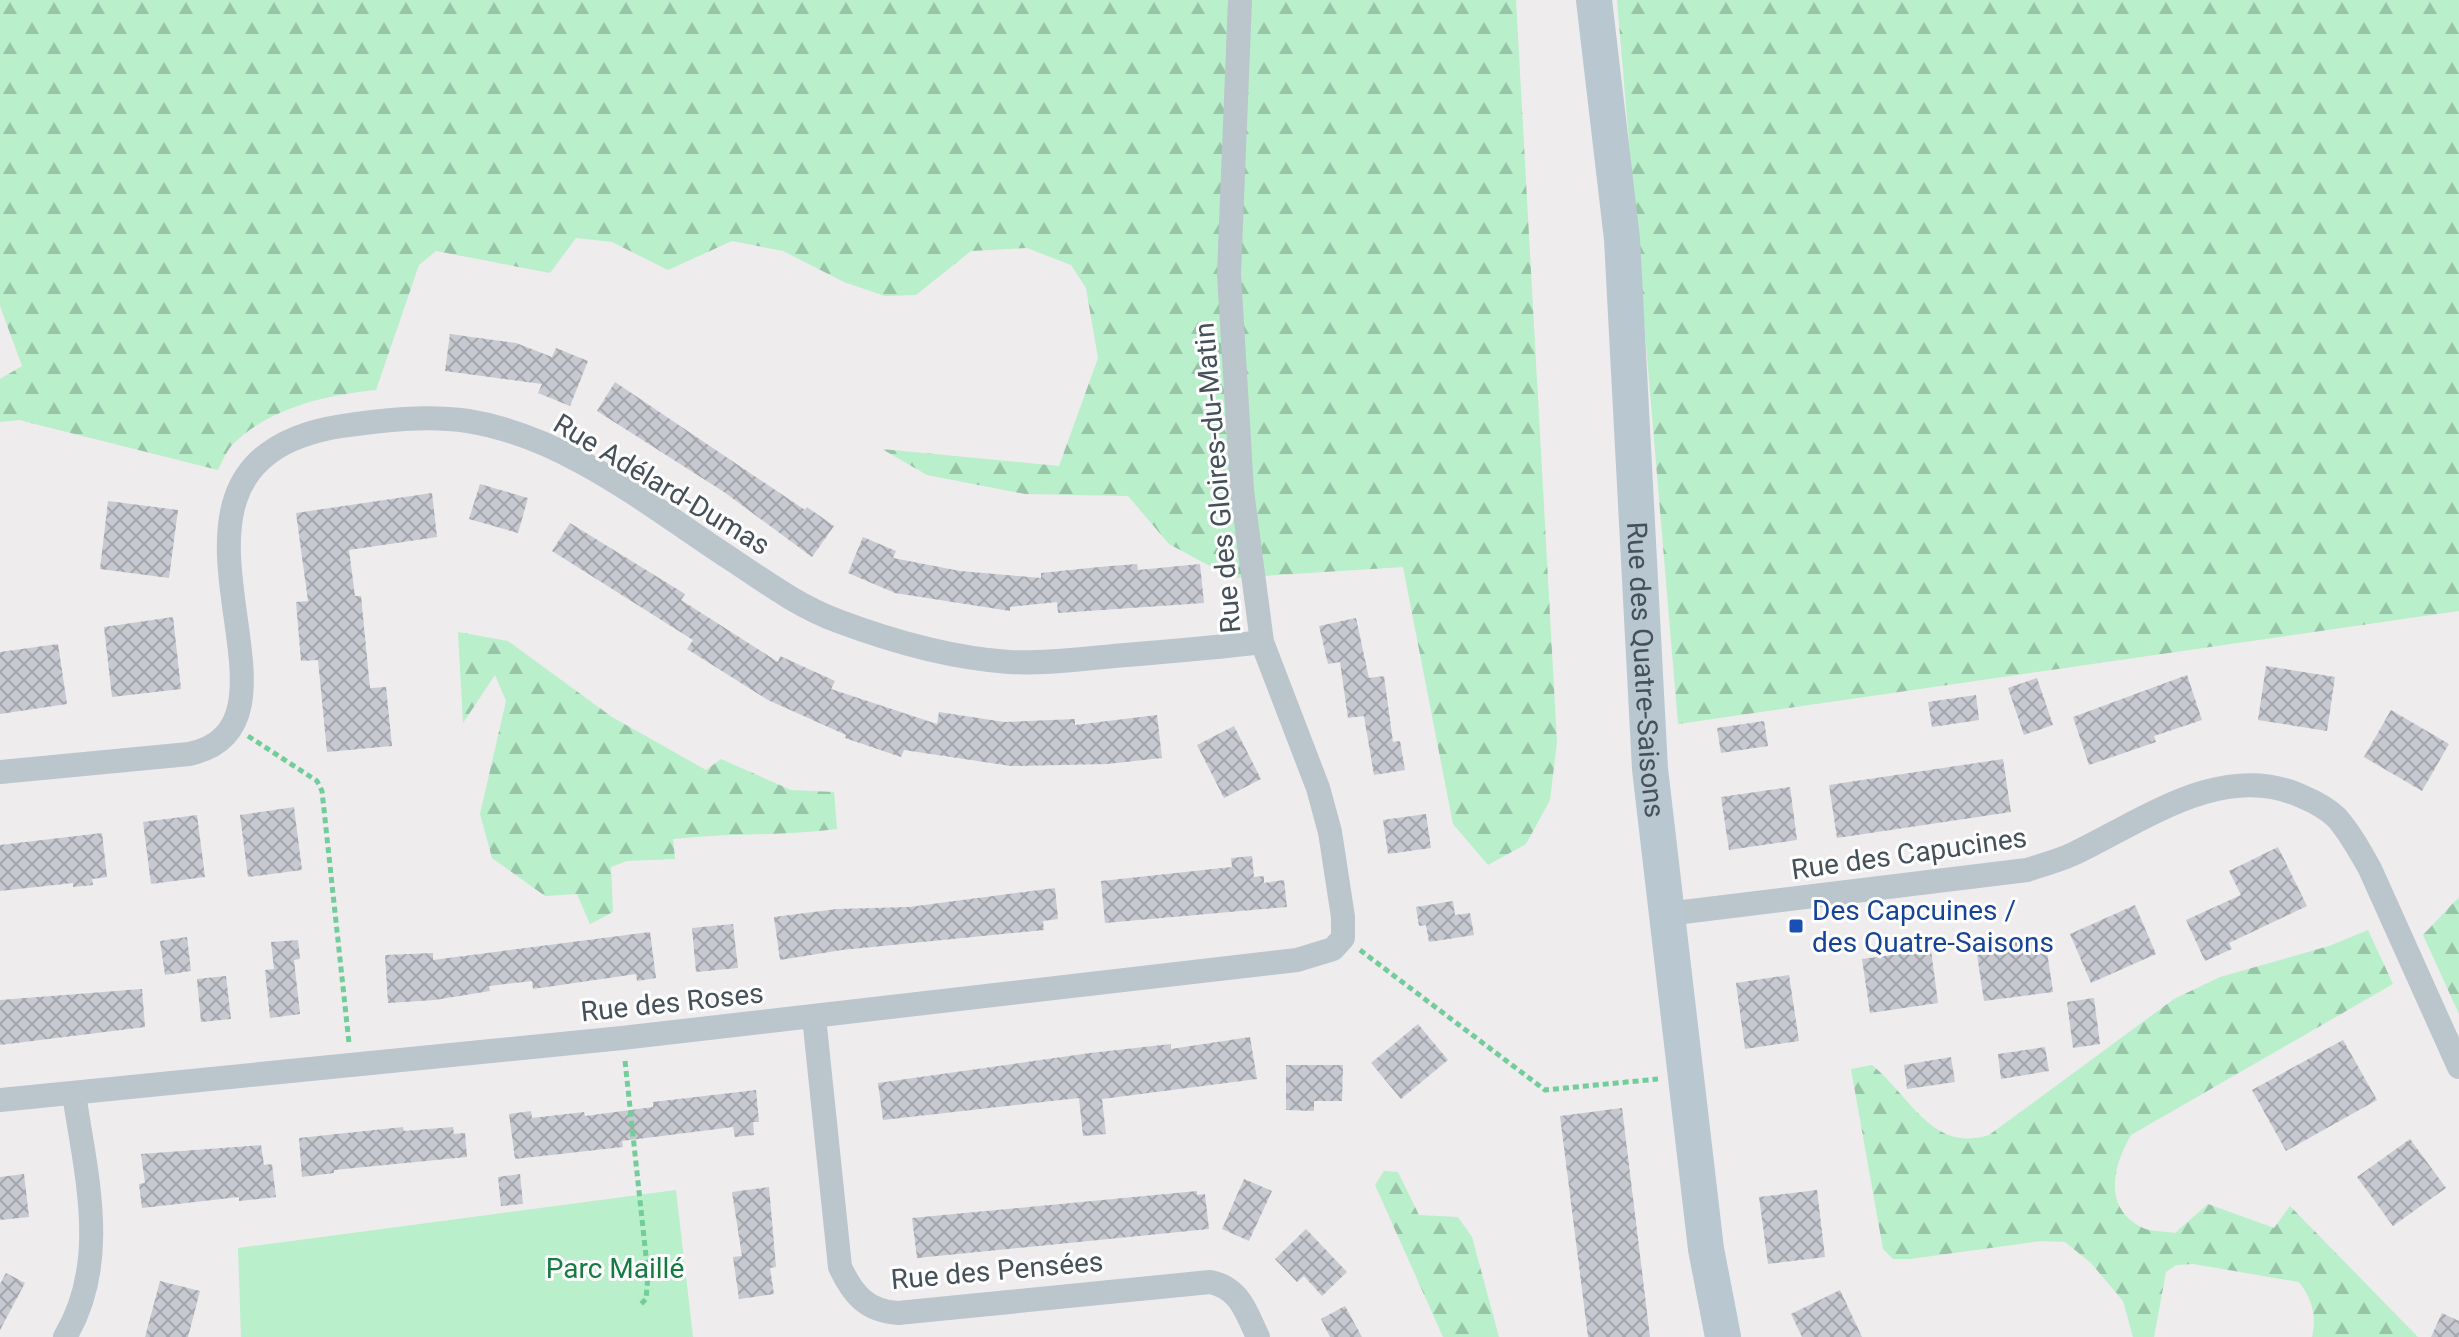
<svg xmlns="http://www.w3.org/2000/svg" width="2459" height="1337" viewBox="0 0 2459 1337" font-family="Roboto,sans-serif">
<defs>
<pattern id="forest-firs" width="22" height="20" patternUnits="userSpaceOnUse" patternTransform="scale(2)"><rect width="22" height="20" fill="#b9efca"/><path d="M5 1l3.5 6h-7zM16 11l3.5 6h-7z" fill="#98c4a7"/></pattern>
<pattern id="building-cross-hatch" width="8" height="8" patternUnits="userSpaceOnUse" patternTransform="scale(2)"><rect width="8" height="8" fill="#c6cad0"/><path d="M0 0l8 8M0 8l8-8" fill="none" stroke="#a3a6ac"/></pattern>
</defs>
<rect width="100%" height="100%" fill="#efeced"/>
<g fill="url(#forest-firs)">
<path d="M0 0H1516L1557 742 1550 800 1526 844 1488 865 1453 824 1403 567 1232 578 1169 544 1128 496 1025 494 927 475 882 449 1059 466 1098 358 1086 288 1071 265 1027 248 971 251 916 295 885 296 844 282 783 251 732 241 668 270 612 242 576 238 550 273 436 251 419 265 376 390C327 395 271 407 233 444 227 450 222 462 218 470L19 420 0 422V379L22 366 0 306Z"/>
<path d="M1617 0H2459V611L1678 724Z"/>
<path d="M458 632 508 641 612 717 706 770 721 759 791 790 834 792 837 829C783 836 728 833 673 839L675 859 627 861 611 867 613 912 590 924 577 894 545 896 492 858 480 814 506 701 495 675 463 723Z"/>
<path d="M2459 897V1014L2423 935Z"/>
<path d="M2368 930 2393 984 2131 1135C2113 1166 2102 1208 2143 1228 2151 1232 2165 1231 2175 1233L2208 1204 2274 1228 2290 1206 2418 1337H2312C2317 1316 2312 1299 2299 1282L2193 1264 2176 1265 2166 1272 2154 1337H2133L2123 1301 2091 1263 2065 1242 2042 1241 1910 1259H1893L1883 1249 1851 1069 1872 1065C1912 1098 1932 1153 1989 1135L2174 999 2220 977 2329 946Z"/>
<path d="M1384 1171 1398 1172 1419 1215 1458 1217 1472 1237 1499 1337H1443L1375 1185Z"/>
</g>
<path fill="#b9efca" d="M676 1190 693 1337H241L238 1248Z"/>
<g fill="url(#building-cross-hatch)">
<path d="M450 334 516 343 552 357 556 348 588 361 570 406 538 393 542 384 445 371Z"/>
<path d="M615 382 805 510 807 507 834 526 812 557 724 492 597 411Z"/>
<path d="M480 484 528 498 518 533 469 519Z"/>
<path d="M432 493 437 537 349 550 355 596H361L370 688 386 687 392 746 327 752 318 660 301 661 296 602 308 601 296 513Z"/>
<path d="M108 501 178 510 169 578 100 569Z"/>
<path d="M570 523 685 594 681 600 778 662 780 656 835 681 831 689 937 724 939 712 1004 722 1075 719V725L1157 715 1162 758 1107 764 1011 766 904 750 901 757 845 738 846 735 768 700 687 649 693 640 552 551Z"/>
<path d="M863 537 896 551 893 558 960 571 1041 578V573L1099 567 1137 564 1138 570 1200 564 1204 603 1058 613 1057 602 1010 607V611L895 593 848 573Z"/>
<path d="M173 617 181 689 112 697 104 627Z"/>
<path d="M1356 618 1369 678 1384 676 1393 742 1400 741 1405 770 1374 775 1364 716 1348 718 1340 662 1328 664 1319 626Z"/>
<path d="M58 644 67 704 0 714V652Z"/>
<path d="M2266 666 2335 677 2327 731 2258 720Z"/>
<path d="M2187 675 2202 720 2154 736 2156 742 2089 765 2073 717Z"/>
<path d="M2037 678 2053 725 2024 735 2008 688Z"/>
<path d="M1976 695 1979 720 1932 727 1928 702Z"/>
<path d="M2391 710 2449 744 2422 791 2364 757Z"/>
<path d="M1764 721 1768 746 1721 753 1717 728Z"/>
<path d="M1234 726 1261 779 1224 798 1197 745Z"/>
<path d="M2003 759 2011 812 1837 838 1829 785Z"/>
<path d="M1790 787 1797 840 1729 850 1721 797Z"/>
<path d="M294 807 302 870 248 877 240 815Z"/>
<path d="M1426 814 1431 848 1388 854 1383 820Z"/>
<path d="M197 815 205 877 151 884 143 822Z"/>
<path d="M102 833 107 877 92 879 93 885 73 887V883L0 891V845Z"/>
<path d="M2278 847 2307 906 2229 943 2232 949 2205 961 2186 920 2241 895 2229 871Z"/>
<path d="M1252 856 1254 877 1264 876V883L1284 880 1287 907 1105 923 1101 881 1232 867 1231 858Z"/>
<path d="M1055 888 1058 919 1043 921 1044 930 842 950 780 960 774 917 837 909 909 907Z"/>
<path d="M1453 901 1455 915 1470 913 1474 935 1429 942 1426 925 1419 926 1416 907Z"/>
<path d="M2135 905 2156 954 2091 983 2070 934Z"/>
<path d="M733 924 738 968 696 972 692 928Z"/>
<path d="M650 932 656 978 637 981 636 974 533 989 532 981 489 986 490 991 435 1000 388 1003 385 955 433 953V960Z"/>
<path d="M187 937 191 971 165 975 160 941Z"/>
<path d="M2045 938 2053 992 1984 1001 1976 948Z"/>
<path d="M298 940 300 959 294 960 300 1014 270 1018 265 970 274 969 271 942Z"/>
<path d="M1931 950 1938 1003 1870 1013 1862 959Z"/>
<path d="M1789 975 1799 1041 1745 1049 1736 983Z"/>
<path d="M226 976 231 1019 201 1022 197 979Z"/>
<path d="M142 989 145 1027 0 1045V1000Z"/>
<path d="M2094 998 2100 1044 2073 1048 2067 1002Z"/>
<path d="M1418 1024 1448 1060 1401 1099 1371 1063Z"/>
<path d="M1250 1037 1257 1079 1102 1099 1106 1134 1083 1136 1079 1098 883 1120 878 1083 1090 1053 1171 1044V1049Z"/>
<path d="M2343 1040 2377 1100 2286 1151 2252 1090Z"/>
<path d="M2045 1047 2049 1071 2001 1079 1998 1054Z"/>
<path d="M1951 1057 1955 1082 1907 1089 1904 1065Z"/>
<path d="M1286 1065H1343L1342 1101H1314V1111L1286 1110Z"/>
<path d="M756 1090 759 1122H753L754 1135 735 1137 733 1127 622 1141 623 1147 515 1159 509 1114 531 1111 532 1118 584 1112 585 1116 653 1107V1102Z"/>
<path d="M1622 1108 1650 1337H1588L1560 1116Z"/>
<path d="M403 1127 404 1131 453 1127 454 1134 465 1133 467 1157 334 1170V1173L302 1177 299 1138Z"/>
<path d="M2410 1139 2446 1188 2393 1226 2357 1177Z"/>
<path d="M261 1145 264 1165 272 1164 276 1197 239 1201V1197L142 1208 139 1184 145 1183 141 1154Z"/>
<path d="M24 1174 29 1217 0 1220V1177Z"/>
<path d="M520 1174 523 1204 501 1206 498 1177Z"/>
<path d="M1244 1179 1272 1191 1249 1241 1222 1229Z"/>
<path d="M769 1187 776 1267 770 1268 774 1294 739 1299 733 1257 742 1256 732 1192Z"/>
<path d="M1817 1190 1825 1257 1768 1264 1759 1197Z"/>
<path d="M1197 1191V1195L1205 1194 1209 1229 917 1258 912 1218Z"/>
<path d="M1306 1229 1347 1272 1322 1296 1304 1276 1297 1282 1275 1259Z"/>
<path d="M6 1273 25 1283 0 1330V1284Z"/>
<path d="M160 1281 200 1291 188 1337H145Z"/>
<path d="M1840 1290 1862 1337H1802L1791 1314Z"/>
<path d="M1345 1306 1362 1337H1330L1321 1319Z"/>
<path d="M2442 1313 2459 1321V1337H2431Z"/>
</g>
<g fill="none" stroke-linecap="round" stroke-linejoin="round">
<g stroke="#71cd99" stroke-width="5" stroke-dasharray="6 4" stroke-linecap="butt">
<path d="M248 736 317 781 322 791 349 1043"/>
<path d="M1360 950 1545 1090 1658 1079"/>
<path d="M625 1061 648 1275 646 1299 641 1304"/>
</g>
<g stroke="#bac5cc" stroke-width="24">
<path d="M0 772 189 754C334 723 108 462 342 426 383 420 426 415 468 421 568 437 652 508 734 561 767 583 800 607 838 621 891 641 952 658 1009 662 1044 664 1079 659 1114 656 1163 652 1213 648 1262 642"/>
<path d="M1667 914 2027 870C2042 865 2058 861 2073 854 2141 822 2222 760 2301 796 2313 801 2327 808 2337 818 2350 833 2360 851 2370 869L2459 1067"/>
<path d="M814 1017 840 1267C853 1295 867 1311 898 1313L1210 1282C1240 1288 1246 1312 1258 1337"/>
<path d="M0 1100 622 1038 1297 960 1333 949 1343 938V917L1330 832 1318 788 1262 642 1242 491 1229 274 1240 0"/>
<path d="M65 1337C110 1262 86 1175 74 1094"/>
</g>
<path stroke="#b9c7d1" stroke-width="36" id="s1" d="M1594 0 1622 239 1650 769 1706 1249 1723 1337"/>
</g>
<rect fill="#1a4fb4" stroke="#fff" stroke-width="3" x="1788" y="918" width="16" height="16" rx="4"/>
<g text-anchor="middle" stroke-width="6" stroke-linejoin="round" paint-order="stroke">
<g font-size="28" fill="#45515a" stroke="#fff">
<text transform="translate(1217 478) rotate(-95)" y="10">Rue des Gloires-du-Matin</text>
<text transform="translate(662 484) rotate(31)" y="10">Rue Adélard-Dumas</text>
<text dy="10" stroke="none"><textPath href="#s1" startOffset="672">Rue des Quatre-Saisons</textPath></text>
<text transform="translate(1909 853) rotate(-8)" y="10">Rue des Capucines</text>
<text transform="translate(672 1002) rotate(-6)" y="10">Rue des Roses</text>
<text transform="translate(997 1270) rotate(-5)" y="10">Rue des Pensées</text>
</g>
<g font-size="28" fill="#164399" stroke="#fff" text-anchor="start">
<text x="1812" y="920">Des Capcuines /<tspan x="1812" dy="32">des Quatre-Saisons</tspan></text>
</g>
<g font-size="28" fill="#157c41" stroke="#fff">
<text x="615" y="1278">Parc Maillé</text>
</g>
</g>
</svg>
